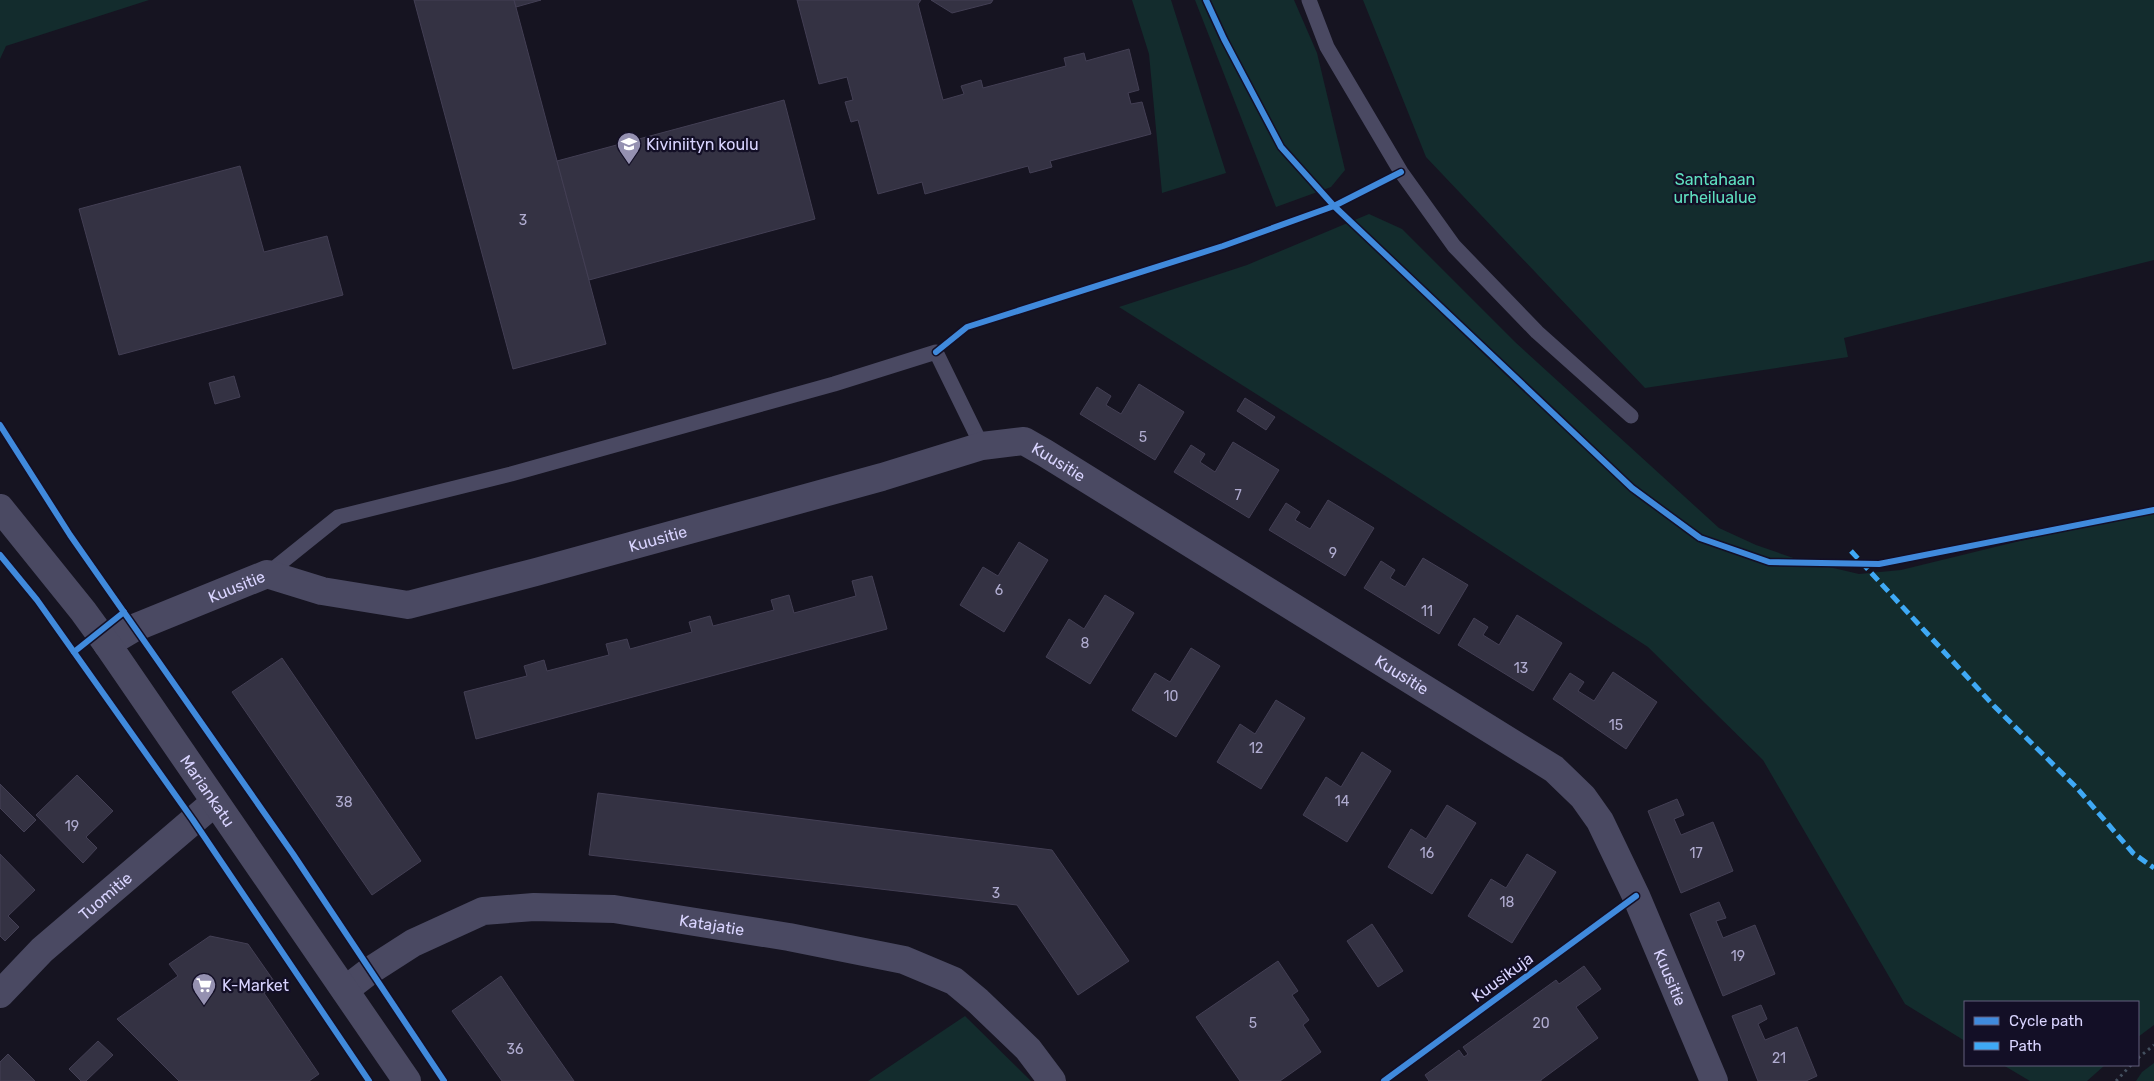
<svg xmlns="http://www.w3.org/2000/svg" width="2154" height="1081" viewBox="0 0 2154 1081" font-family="Rubik,sans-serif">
<rect width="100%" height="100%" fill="#161421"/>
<g fill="#132c2d">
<path d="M0 0H149L6 46 0 59Z"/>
<path d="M1132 0H1171L1226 173 1162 193 1149 54Z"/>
<path d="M1195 0H1294L1317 53 1345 170 1331 187 1276 207Z"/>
<path d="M1363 0H2154V260L1844 338 1848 357 1645 388 1426 157Z"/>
<path d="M1369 214 1402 229 1515 342 1719 528 1756 545 1799 560 1859 574 1901 570 2154 508V1025L2138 1037V1002H1965V1041L1905 1004 1763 760 1648 647 1387 477 1119 307 1247 265Z"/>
<path d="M965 1016 1031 1081H868Z"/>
<path d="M2154 1063V1081H2136L2142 1072Z"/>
<path d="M2003 1065H2105L2087 1081H2030Z"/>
</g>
<g fill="#343243" stroke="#433f54">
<path d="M414 0H514L606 344 513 369Z"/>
<path d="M514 0H541L516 7Z"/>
<path d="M797 0H921L918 4 943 100 964 94 961 86 981 80 983 88 1066 66 1064 58 1084 53 1086 61 1129 49 1139 90 1128 93 1131 104 1142 102 1151 134 1050 161 1052 167 1030 173 1028 166 925 194 922 182 878 194 858 120 851 122 845 102 853 100 847 77 819 84Z"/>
<path d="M931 0H993L991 3 952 13Z"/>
<path d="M784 100 815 219 589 280 557 161Z"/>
<path d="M240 166 264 252 327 236 343 295 119 355 79 209Z"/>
<path d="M234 376 240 397 215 404 209 383Z"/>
<path d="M1139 384 1184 412 1155 460 1080 414 1097 387 1111 396 1106 405 1121 414Z"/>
<path d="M1245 398 1275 417 1266 430 1237 411Z"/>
<path d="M1233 442 1279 470 1249 518 1174 472 1191 445 1205 454 1200 462 1215 472Z"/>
<path d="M1328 500 1374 528 1345 576 1269 530 1286 503 1300 512 1295 520 1310 529Z"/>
<path d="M1019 542 1048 560 1004 632 960 605 983 567 998 576Z"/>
<path d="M1423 558 1468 585 1439 634 1364 588 1381 561 1395 570 1390 578 1405 587Z"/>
<path d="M872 576 887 629 476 739 464 692 527 676 524 666 544 660 547 671 609 655 606 644 627 639 630 649 692 632 689 622 710 616 713 626 774 610 771 600 789 595 794 613 856 596 852 581Z"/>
<path d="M1105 595 1134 613 1090 684 1046 657 1069 619 1084 629Z"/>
<path d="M1517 615 1562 643 1533 691 1458 645 1474 618 1488 627 1483 635 1499 645Z"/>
<path d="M1191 648 1220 666 1176 737 1132 710 1155 673 1170 682Z"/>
<path d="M282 658 421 861 372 895 232 692Z"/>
<path d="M1613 672 1657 702 1626 749 1553 699 1570 673 1584 682 1578 691 1594 701Z"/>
<path d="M1276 700 1305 718 1261 789 1217 762 1240 724 1255 734Z"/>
<path d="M1362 752 1391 771 1347 842 1303 815 1326 777 1341 787Z"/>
<path d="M77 775 113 811 86 837 97 848 83 863 36 815Z"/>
<path d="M0 784 36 820 24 832 0 808Z"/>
<path d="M598 793 1052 850 1129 961 1078 995 1017 905 589 855Z"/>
<path d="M1677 799 1684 815 1674 819 1681 835 1713 822 1733 871 1681 893 1648 811Z"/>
<path d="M1447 805 1476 823 1432 894 1388 867 1411 829 1426 839Z"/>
<path d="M0 854 35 890 8 916 19 927 5 941 0 936Z"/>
<path d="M1527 854 1556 872 1512 943 1468 916 1491 879 1506 888Z"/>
<path d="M1719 902 1726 918 1716 921 1723 938 1755 925 1775 974 1723 996 1690 914Z"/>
<path d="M1372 924 1403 971 1378 987 1347 941Z"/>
<path d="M210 936 248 944 276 984 264 993 319 1074 309 1081H179L117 1019 178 976 169 964Z"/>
<path d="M1278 961 1298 991 1292 995 1309 1020 1303 1025 1321 1052 1280 1081H1240L1196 1017Z"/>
<path d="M1584 966 1601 989 1576 1007 1598 1038 1541 1080V1081H1429L1425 1075 1459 1050 1464 1057 1468 1054 1463 1047 1556 980 1559 984Z"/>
<path d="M501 976 527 1014 574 1081H502L452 1011Z"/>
<path d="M1761 1005 1767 1019 1758 1024 1765 1040 1797 1027 1817 1076 1806 1081H1758L1732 1016Z"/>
<path d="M98 1041 113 1055 86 1081H81L69 1069Z"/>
<path d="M8 1054 35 1081H0V1062Z"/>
</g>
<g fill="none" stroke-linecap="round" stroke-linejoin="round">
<g stroke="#44505f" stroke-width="3" stroke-dasharray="2.5 4" stroke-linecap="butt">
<path d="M2138 1058 2154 1045"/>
<path d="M2116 1081 2131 1065"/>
</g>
<g stroke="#4a4962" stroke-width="15">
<path d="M1309 0 1327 47 1401 172 1454 246 1537 332 1631 416"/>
<path d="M267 574 338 517 511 474 834 384 936 352 982 446"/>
</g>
<g stroke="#4a4962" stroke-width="28">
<path id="s1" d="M107 644 134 628 267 574 322 591 408 605 536 572 882 477 982 446 1024 441 1045 453 1554 769 1583 797 1600 821 1636 896 1714 1081"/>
<path id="s2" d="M345 990 371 970 413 943 483 911 534 907 614 909 789 937 904 960 954 981 978 1001 1028 1049 1052 1081"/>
<path id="s3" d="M0 994 42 950 215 802"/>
</g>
<path stroke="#4a4962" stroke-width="28" id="s4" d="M0 508 83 611 107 644 407 1081"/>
<path stroke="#3fa9f5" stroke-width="5" stroke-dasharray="10 5" stroke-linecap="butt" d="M1851 551 1994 706 2076 787 2133 853 2154 868"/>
<g stroke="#130f26" stroke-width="9">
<g id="cycleway">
<path d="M1206 0 1224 39 1281 147 1334 206 1632 488 1700 538 1769 562 1879 564 2154 510"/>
<path d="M936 352 967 327 1223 246 1334 206 1401 172"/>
<path d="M0 425 70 535 293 854 444 1081"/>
<path d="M0 555 37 600 193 820 369 1081"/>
<path d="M74 652 124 612"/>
<path d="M1384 1081 1636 896"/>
</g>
</g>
<use href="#cycleway" stroke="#408adc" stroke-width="6"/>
</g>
<defs>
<g id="school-pin" transform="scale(1.25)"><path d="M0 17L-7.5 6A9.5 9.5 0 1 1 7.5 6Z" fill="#9591b1" stroke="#130f26"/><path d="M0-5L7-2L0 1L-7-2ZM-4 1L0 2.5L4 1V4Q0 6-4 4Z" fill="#fff"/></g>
<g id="supermarket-pin" transform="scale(1.25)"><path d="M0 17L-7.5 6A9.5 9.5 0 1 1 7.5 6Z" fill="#9591b1" stroke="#130f26"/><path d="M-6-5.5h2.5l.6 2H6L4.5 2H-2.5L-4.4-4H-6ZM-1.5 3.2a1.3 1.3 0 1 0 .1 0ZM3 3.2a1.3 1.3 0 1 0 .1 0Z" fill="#fff"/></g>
</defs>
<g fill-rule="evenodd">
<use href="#school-pin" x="629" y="144"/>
<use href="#supermarket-pin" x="204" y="985"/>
</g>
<g text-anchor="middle" stroke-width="4.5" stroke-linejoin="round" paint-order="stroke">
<g font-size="14" fill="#b0acd0">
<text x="523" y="225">3</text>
<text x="1143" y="442">5</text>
<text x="1238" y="500">7</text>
<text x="1333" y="558">9</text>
<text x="999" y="595">6</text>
<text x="1427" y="616">11</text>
<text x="1085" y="648">8</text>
<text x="1521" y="673">13</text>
<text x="1171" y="701">10</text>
<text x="1616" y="730">15</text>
<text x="1256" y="753">12</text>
<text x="1342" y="806">14</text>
<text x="344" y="807">38</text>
<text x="72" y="831">19</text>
<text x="1427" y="858">16</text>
<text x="1696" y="858">17</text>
<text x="996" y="898">3</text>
<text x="1507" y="907">18</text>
<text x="1738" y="961">19</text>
<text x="1253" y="1028">5</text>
<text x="1541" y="1028">20</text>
<text x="515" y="1054">36</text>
<text x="1779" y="1063">21</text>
</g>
<g font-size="16" fill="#d9d4ff" stroke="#130f26" text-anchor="start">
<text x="646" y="150">Kiviniityn koulu</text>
<text x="222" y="991">K-Market</text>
</g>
<g font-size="16" fill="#5fe0c0" stroke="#130f26">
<text x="1715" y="185">Santahaan<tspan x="1715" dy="18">urheilualue</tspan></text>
</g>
<g font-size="16" fill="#d9d4ff" stroke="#130f26">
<text dy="6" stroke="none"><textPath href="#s1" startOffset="998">Kuusitie</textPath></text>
<text dy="6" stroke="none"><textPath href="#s1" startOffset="578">Kuusitie</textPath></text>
<text dy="6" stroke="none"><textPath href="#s1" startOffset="142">Kuusitie</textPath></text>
<text dy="6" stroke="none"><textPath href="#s1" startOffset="1402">Kuusitie</textPath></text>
<text dy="6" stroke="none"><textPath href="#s4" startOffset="351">Mariankatu</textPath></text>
<text dy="6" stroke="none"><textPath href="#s3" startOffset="144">Tuomitie</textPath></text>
<text dy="6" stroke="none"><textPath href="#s2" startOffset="390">Katajatie</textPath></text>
<text transform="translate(1502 977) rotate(-36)" y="6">Kuusikuja</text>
<text dy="6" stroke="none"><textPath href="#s1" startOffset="1822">Kuusitie</textPath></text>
</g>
</g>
<rect x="1964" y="1001" width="175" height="65" fill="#130f26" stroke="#625e7d"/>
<rect x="1974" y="1017" width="25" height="8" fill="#408adc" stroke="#625e7d"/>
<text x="2009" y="1026" font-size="15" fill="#d9d4ff">Cycle path</text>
<rect x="1974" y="1042" width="25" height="8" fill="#3fa9f5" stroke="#625e7d"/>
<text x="2009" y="1051" font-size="15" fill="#d9d4ff">Path</text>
</svg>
